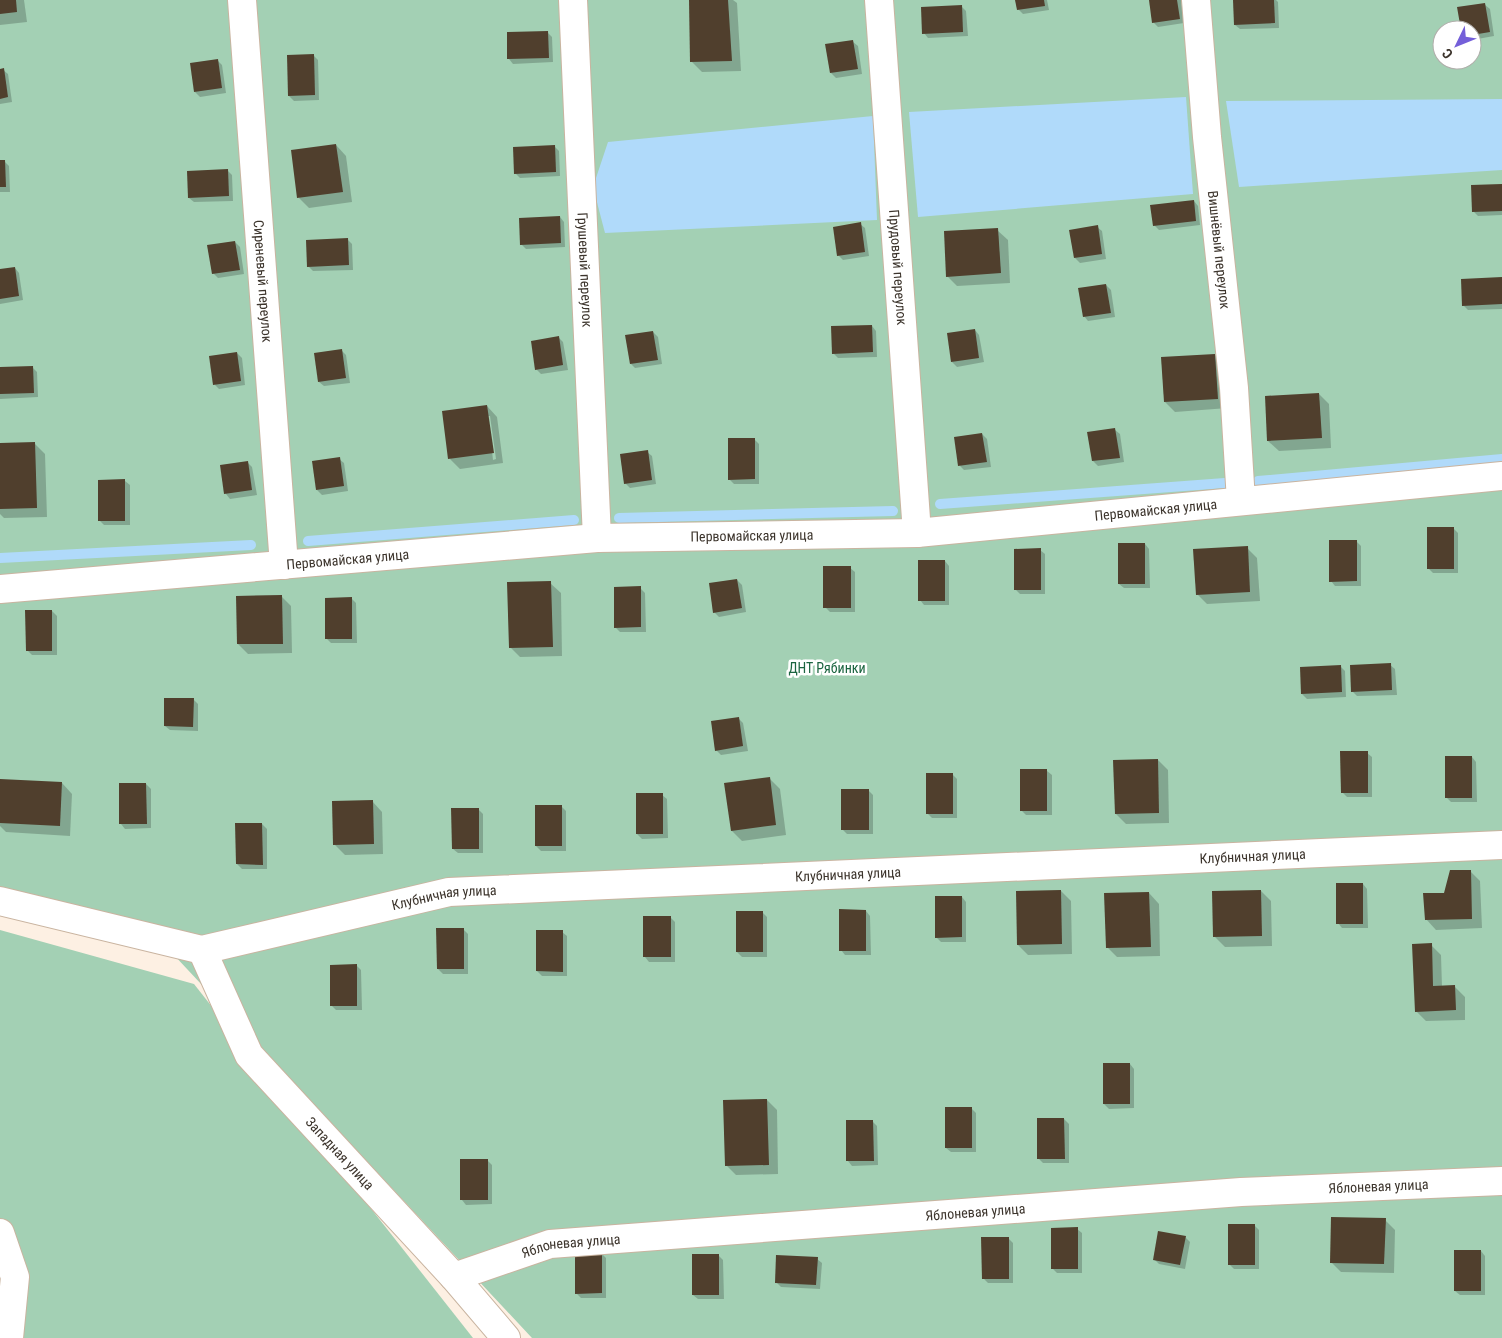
<svg xmlns="http://www.w3.org/2000/svg" width="1502" height="1338" viewBox="0 0 1502 1338" font-family="'Roboto Condensed',sans-serif">
<rect width="100%" height="100%" fill="#fdf0e3"/>
<g fill="#a3d0b4" fill-rule="evenodd">
<path d="M0 0H1502V1338H532L173 954 0 913ZM1442 30H1472V60H1442Z"/>
<path d="M0 930 194 984 473 1338H0Z"/>
</g>
<g fill="#b0dafa">
<path d="M1186 97 1193 194 918 217 909 112Z"/>
<path d="M1502 99V170L1239 187 1226 101Z"/>
<path d="M873 116 877 220 605 233 593 187 608 142Z"/>
</g>
<g fill="#0003" fill-rule="evenodd">
<path d="M0 0H24L27 22 0 25Z"/>
<path d="M690 0H733L737 3 741 71 702 72 691 61Z"/>
<path d="M1017 0H1047L1049 10 1023 14 1018 9Z"/>
<path d="M1150 0H1181L1184 23 1158 27 1153 22Z"/>
<path d="M1234 0H1276L1278 2 1279 28 1240 29 1235 25Z"/>
<path d="M1485 5 1490 9 1494 36 1472 40V30H1462Z"/>
<path d="M961 6 966 11 968 36 928 38 924 33Z"/>
<path d="M547 32 552 37 553 62 513 64 509 59Z"/>
<path d="M853 42 858 46 862 74 836 78 831 73Z"/>
<path d="M313 55 318 60 319 100 294 101 289 96Z"/>
<path d="M217 60 222 65 226 93 200 97 195 92Z"/>
<path d="M0 70H3L8 74 12 102 0 104Z"/>
<path d="M336 145 346 156 352 202 309 208 299 198Z"/>
<path d="M554 146 559 151 560 176 520 178 515 173Z"/>
<path d="M0 161H4L9 166 10 192H0Z"/>
<path d="M228 171 232 175 233 201 194 202 189 198Z"/>
<path d="M1502 185V215L1478 216 1474 212Z"/>
<path d="M1194 201 1198 206 1200 225 1159 230 1154 225Z"/>
<path d="M560 217 564 222 565 247 526 249 521 244Z"/>
<path d="M860 224 865 228 869 256 843 260 838 255Z"/>
<path d="M1097 227 1102 231 1106 259 1080 263 1075 258Z"/>
<path d="M997 230 1008 240 1010 283 957 286 947 276Z"/>
<path d="M347 239 352 244 353 270 313 271 308 266Z"/>
<path d="M235 242 240 247 244 274 218 278 213 273Z"/>
<path d="M15 268 19 273 23 300 0 304V270Z"/>
<path d="M1502 278V309L1468 310 1464 306Z"/>
<path d="M1106 285 1111 290 1115 317 1088 321 1084 316Z"/>
<path d="M872 326 876 331 877 357 838 358 833 353Z"/>
<path d="M975 330 979 335 984 362 957 367 952 362Z"/>
<path d="M653 332 658 337 662 364 635 368 631 364Z"/>
<path d="M559 338 563 342 568 370 541 374 536 369Z"/>
<path d="M341 350 346 355 350 383 324 386 319 382Z"/>
<path d="M237 353 242 358 245 385 219 389 215 385Z"/>
<path d="M1215 355 1225 365 1228 408 1175 412 1165 402Z"/>
<path d="M32 367 37 372 38 397 0 399V369Z"/>
<path d="M1319 394 1329 404 1331 448 1279 451 1268 441Z"/>
<path d="M487 406 497 417 503 463 460 469 450 459ZM488 416H490L496 459 493 460Z"/>
<path d="M1115 430 1120 434 1124 462 1098 466 1093 461Z"/>
<path d="M982 434 987 439 991 467 964 470 960 466Z"/>
<path d="M754 439 759 444V484H734L729 479Z"/>
<path d="M0 444H35L45 454 47 517 4 518 0 514Z"/>
<path d="M647 452 652 456 656 484 630 488 625 483Z"/>
<path d="M339 459 344 463 348 491 322 495 317 490Z"/>
<path d="M248 463 252 467 257 495 230 499 226 494 221 466Z"/>
<path d="M125 481 130 485V525H104L99 520Z"/>
<path d="M1454 529 1458 533V573H1433L1428 568Z"/>
<path d="M1356 541 1361 546V586H1335L1331 581Z"/>
<path d="M1145 544 1149 549 1150 588H1124L1119 584Z"/>
<path d="M1247 548 1257 558 1260 601 1207 604 1197 594Z"/>
<path d="M1040 550 1045 554V594H1020L1015 589Z"/>
<path d="M945 561 949 566V605H924L920 600Z"/>
<path d="M850 568 855 572V612H830L825 607Z"/>
<path d="M737 580 742 585 746 612 719 617 714 612Z"/>
<path d="M550 583 561 593 562 656 520 657 510 647Z"/>
<path d="M640 588 645 593 646 632H620L615 627Z"/>
<path d="M281 596 291 606 292 653 248 654 238 644Z"/>
<path d="M352 599 356 603 357 643H331L326 638Z"/>
<path d="M52 611 57 616V655H32L27 650Z"/>
<path d="M1390 665 1395 669 1397 695 1357 696 1352 691Z"/>
<path d="M1340 666 1345 671 1346 697 1307 699 1302 694Z"/>
<path d="M193 699 198 704V731L170 730 165 726Z"/>
<path d="M739 719 743 723 748 751 721 755 716 750Z"/>
<path d="M1367 753 1372 757V797H1347L1342 792Z"/>
<path d="M1472 757 1476 762 1477 802H1451L1446 797Z"/>
<path d="M1158 760 1168 770 1169 823 1126 824 1116 814Z"/>
<path d="M1047 771 1052 775V815H1026L1021 810Z"/>
<path d="M952 774 957 779V818H932L927 813Z"/>
<path d="M770 779 780 789 786 835 742 841 732 831 726 784Z"/>
<path d="M0 780 62 783 72 794 70 836 6 832 0 826Z"/>
<path d="M146 784 151 789V828L125 829 121 824Z"/>
<path d="M868 790 873 795V834H847L843 830Z"/>
<path d="M662 795 667 799 668 838 642 839 637 834Z"/>
<path d="M372 801 382 812 383 854 345 855 335 845Z"/>
<path d="M561 806 566 811V851H541L536 846Z"/>
<path d="M478 809 483 814V853H458L453 849Z"/>
<path d="M262 824 267 829V869H242L237 864Z"/>
<path d="M1470 871 1480 881 1482 928 1436 930 1426 919 1445 894Z"/>
<path d="M1363 884 1367 889 1368 928H1342L1338 923Z"/>
<path d="M1061 891 1071 901 1072 954 1028 955 1018 945Z"/>
<path d="M1261 891 1271 901 1272 946 1225 947 1215 937Z"/>
<path d="M1149 893 1159 904 1160 956 1117 957 1107 947Z"/>
<path d="M962 897 966 902V942H941L936 937Z"/>
<path d="M866 911 870 916 871 955H845L841 950Z"/>
<path d="M762 912 767 917V957H742L737 952Z"/>
<path d="M670 917 675 922V962H649L645 957Z"/>
<path d="M463 929 468 934V974H443L438 969Z"/>
<path d="M562 932 567 936V976H542L537 971Z"/>
<path d="M1431 945 1441 955 1442 987 1454 986 1465 997V1020L1426 1021 1416 1011Z"/>
<path d="M357 966 361 970 362 1010H336L331 1005Z"/>
<path d="M1130 1064 1134 1069V1108L1109 1109 1104 1104Z"/>
<path d="M767 1100 777 1110 778 1174 736 1175 726 1165Z"/>
<path d="M971 1108 976 1113V1152H951L946 1148Z"/>
<path d="M1064 1119 1069 1124V1163H1043L1039 1159Z"/>
<path d="M873 1122 877 1126 878 1165 852 1166 848 1161Z"/>
<path d="M487 1160 492 1165V1204L466 1205 462 1200Z"/>
<path d="M1385 1220 1395 1230 1394 1273 1341 1272 1331 1262Z"/>
<path d="M1254 1225 1259 1230V1269H1234L1229 1264Z"/>
<path d="M1077 1229 1082 1233V1273H1057L1052 1268Z"/>
<path d="M1185 1237 1190 1242 1185 1269 1159 1264 1154 1259Z"/>
<path d="M1008 1238 1013 1243V1283H988L983 1278Z"/>
<path d="M1481 1251 1485 1256V1295H1460L1455 1291Z"/>
<path d="M601 1253 606 1258V1298H581L576 1293Z"/>
<path d="M718 1255 723 1260 724 1299H698L693 1295Z"/>
<path d="M817 1259 822 1263 820 1289 781 1287 776 1282Z"/>
</g>
<g fill="none" stroke-linecap="round" stroke-linejoin="round">
<g stroke="#b0dafa" stroke-width="10">
<path d="M1258 481 1502 459"/>
<path d="M940 504 1225 483"/>
<path d="M619 518 893 511"/>
<path d="M308 541 574 520"/>
<path d="M0 558 251 545"/>
</g>
</g>
<g fill="#503f2d">
<path d="M0 0H16L17 12 0 14Z"/>
<path d="M689 0H728L732 61 690 62Z"/>
<path d="M1015 0H1044L1045 6 1017 10Z"/>
<path d="M1149 0H1177L1180 19 1152 23Z"/>
<path d="M1233 0H1274L1275 23 1234 25Z"/>
<path d="M1485 3 1490 32 1472 35V30H1461L1457 7Z"/>
<path d="M962 5 963 32 922 34 921 7Z"/>
<path d="M548 31 549 58 507 59V32Z"/>
<path d="M853 40 858 69 830 73 825 44Z"/>
<path d="M314 54 315 95 288 96 287 55Z"/>
<path d="M218 59 222 88 194 92 190 63Z"/>
<path d="M4 68 8 97 0 99V69Z"/>
<path d="M336 144 343 192 297 198 291 150Z"/>
<path d="M555 145 556 172 514 174 513 147Z"/>
<path d="M0 160H5L6 187H0Z"/>
<path d="M228 169 229 196 188 198 187 171Z"/>
<path d="M1502 184V211L1472 212 1471 185Z"/>
<path d="M1194 200 1196 221 1153 226 1150 205Z"/>
<path d="M560 216 561 243 520 245 519 218Z"/>
<path d="M861 222 865 252 837 256 833 227Z"/>
<path d="M1098 225 1102 254 1074 258 1069 230Z"/>
<path d="M998 228 1001 273 946 277 944 231Z"/>
<path d="M348 238 349 265 307 267 306 240Z"/>
<path d="M235 241 240 270 212 274 207 245Z"/>
<path d="M15 267 19 296 0 299V269Z"/>
<path d="M1502 277V304L1462 306 1461 279Z"/>
<path d="M1106 284 1111 313 1083 317 1078 288Z"/>
<path d="M872 325 873 352 832 354 831 326Z"/>
<path d="M975 329 979 358 951 362 947 333Z"/>
<path d="M653 331 658 360 630 364 625 335Z"/>
<path d="M559 336 563 365 535 370 531 341Z"/>
<path d="M342 349 346 378 318 382 314 353Z"/>
<path d="M237 352 241 381 213 385 209 356Z"/>
<path d="M1215 354 1218 399 1164 402 1161 357Z"/>
<path d="M33 366 34 393 0 394V367Z"/>
<path d="M1319 393 1322 438 1267 441 1265 396Z"/>
<path d="M487 405 494 453 448 459 442 411Z"/>
<path d="M1115 428 1120 458 1092 461 1087 432Z"/>
<path d="M982 433 987 462 958 466 954 437Z"/>
<path d="M728 438H755V479L728 480Z"/>
<path d="M35 442 37 508 0 509V443Z"/>
<path d="M648 450 652 480 624 484 620 454Z"/>
<path d="M340 457 344 486 316 490 312 461Z"/>
<path d="M248 461 252 490 224 494 220 465Z"/>
<path d="M125 479V521H98V480Z"/>
<rect x="1427" y="527" width="27" height="42"/>
<path d="M1329 540H1357V581L1329 582Z"/>
<rect x="1118" y="543" width="27" height="41"/>
<path d="M1248 546 1250 592 1196 595 1193 549Z"/>
<path d="M1041 548V590H1014V549Z"/>
<rect x="918" y="560" width="27" height="41"/>
<rect x="823" y="566" width="28" height="42"/>
<path d="M737 579 742 608 713 613 709 583Z"/>
<path d="M551 581 553 647 509 648 507 582Z"/>
<path d="M641 586V627L614 628V587Z"/>
<path d="M282 595 283 644H237L236 596Z"/>
<path d="M352 597V639H325V598Z"/>
<path d="M25 610H52V651H26Z"/>
<path d="M1391 663 1392 690 1351 692 1350 665Z"/>
<path d="M1341 665 1342 692 1301 694 1300 667Z"/>
<path d="M164 698H194L193 727 164 726Z"/>
<path d="M739 717 743 746 715 751 711 721Z"/>
<path d="M1340 751H1368V793H1341Z"/>
<rect x="1445" y="756" width="27" height="42"/>
<path d="M1158 759 1159 813 1115 814 1113 760Z"/>
<rect x="1020" y="769" width="27" height="42"/>
<rect x="926" y="773" width="27" height="41"/>
<path d="M770 777 776 825 731 831 724 783Z"/>
<path d="M0 779 62 782 60 826 0 823Z"/>
<path d="M119 783H146L147 824H119Z"/>
<rect x="841" y="789" width="28" height="41"/>
<rect x="636" y="793" width="27" height="41"/>
<path d="M373 800 374 844 333 845 332 801Z"/>
<rect x="535" y="805" width="27" height="41"/>
<path d="M451 808H479V849H452Z"/>
<path d="M235 823H262L263 865 236 864Z"/>
<path d="M1450 870H1471L1472 919 1425 920 1423 893H1444Z"/>
<rect x="1336" y="883" width="27" height="41"/>
<path d="M1061 890 1062 944 1017 945 1016 891Z"/>
<path d="M1261 890 1262 936 1213 937 1212 891Z"/>
<path d="M1149 892 1151 947 1106 948 1104 893Z"/>
<path d="M935 896H962V937L935 938Z"/>
<path d="M839 909 866 910V951H839Z"/>
<rect x="736" y="911" width="27" height="41"/>
<rect x="643" y="916" width="28" height="41"/>
<path d="M436 928H464V969H437Z"/>
<path d="M536 930H563V972L536 971Z"/>
<path d="M1432 943 1433 986 1455 985 1456 1010 1415 1012 1412 944Z"/>
<path d="M357 964V1006H330V965Z"/>
<rect x="1103" y="1063" width="27" height="41"/>
<path d="M767 1099 769 1165 725 1166 723 1100Z"/>
<rect x="945" y="1107" width="27" height="41"/>
<path d="M1037 1118H1064L1065 1159H1037Z"/>
<path d="M846 1120H873L874 1161H846Z"/>
<rect x="460" y="1159" width="28" height="41"/>
<path d="M1331 1217 1386 1218 1384 1264 1330 1263Z"/>
<rect x="1228" y="1224" width="27" height="41"/>
<path d="M1078 1227V1269H1051V1228Z"/>
<path d="M1158 1231 1186 1236 1180 1265 1153 1260Z"/>
<path d="M981 1237H1009V1279H982Z"/>
<rect x="1454" y="1250" width="27" height="41"/>
<path d="M575 1252H602V1293L575 1294Z"/>
<rect x="692" y="1254" width="27" height="41"/>
<path d="M776 1255 818 1257 816 1285 775 1283Z"/>
</g>
<g fill="none" stroke-linecap="round" stroke-linejoin="round">
<g stroke="#c9b4a0" stroke-width="30">
<g id="minor">
<path id="s1" d="M242 0 284 565"/>
<path id="s2" d="M573 0 597 538"/>
<path id="s3" d="M879 0 917 533"/>
<path id="s4" d="M1196 0 1207 137 1234 388 1241 501"/>
<path id="s5" d="M0 589 597 538 917 533 1502 476"/>
<path id="s6" d="M0 901 202 950 449 892 1502 845"/>
<path id="s7" d="M202 950 249 1055 454 1277 506 1338"/>
<path d="M0 1233 15 1277 9 1338"/>
<path id="s8" d="M454 1277 550 1244 1241 1192 1502 1181"/>
</g>
</g>
<use href="#minor" stroke="#fff" stroke-width="28"/>
</g>
<g text-anchor="middle" stroke-width="5" stroke-linejoin="round" paint-order="stroke">
<g font-size="14" fill="#3c342c" stroke="#fff">
<text dy="5" stroke="none"><textPath href="#s4" startOffset="251">Вишнёвый переулок</textPath></text>
<text dy="5" stroke="none"><textPath href="#s3" startOffset="268">Прудовый переулок</textPath></text>
<text dy="5" stroke="none"><textPath href="#s2" startOffset="270">Грушевый переулок</textPath></text>
<text dy="5" stroke="none"><textPath href="#s1" startOffset="282">Сиреневый переулок</textPath></text>
<text dy="5" stroke="none"><textPath href="#s5" startOffset="1159">Первомайская улица</textPath></text>
<text dy="5" stroke="none"><textPath href="#s5" startOffset="754">Первомайская улица</textPath></text>
<text dy="5" stroke="none"><textPath href="#s5" startOffset="349">Первомайская улица</textPath></text>
<text dy="5" stroke="none"><textPath href="#s6" startOffset="1266">Клубничная улица</textPath></text>
<text dy="5" stroke="none"><textPath href="#s6" startOffset="861">Клубничная улица</textPath></text>
<text dy="5" stroke="none"><textPath href="#s6" startOffset="456">Клубничная улица</textPath></text>
<text dy="5" stroke="none"><textPath href="#s7" startOffset="249">Западная улица</textPath></text>
<text dy="5" stroke="none"><textPath href="#s8" startOffset="932">Яблоневая улица</textPath></text>
<text dy="5" stroke="none"><textPath href="#s8" startOffset="528">Яблоневая улица</textPath></text>
<text dy="5" stroke="none"><textPath href="#s8" startOffset="122">Яблоневая улица</textPath></text>
</g>
<g font-size="14" fill="#1c6541" stroke="#fff">
<text x="827" y="673">ДНТ Рябинки</text>
</g>
</g>
<g transform="translate(1457 45) rotate(227)"><circle r="24" fill="#ffffff" stroke="#b1aeab"/>
<path d="M0-4L9 19L0 12L-9 19Z" fill="#745fd9"/>
<text y="-8" font-size="14" font-weight="bold" text-anchor="middle" fill="#3c342c">С</text>
</g>
</svg>
